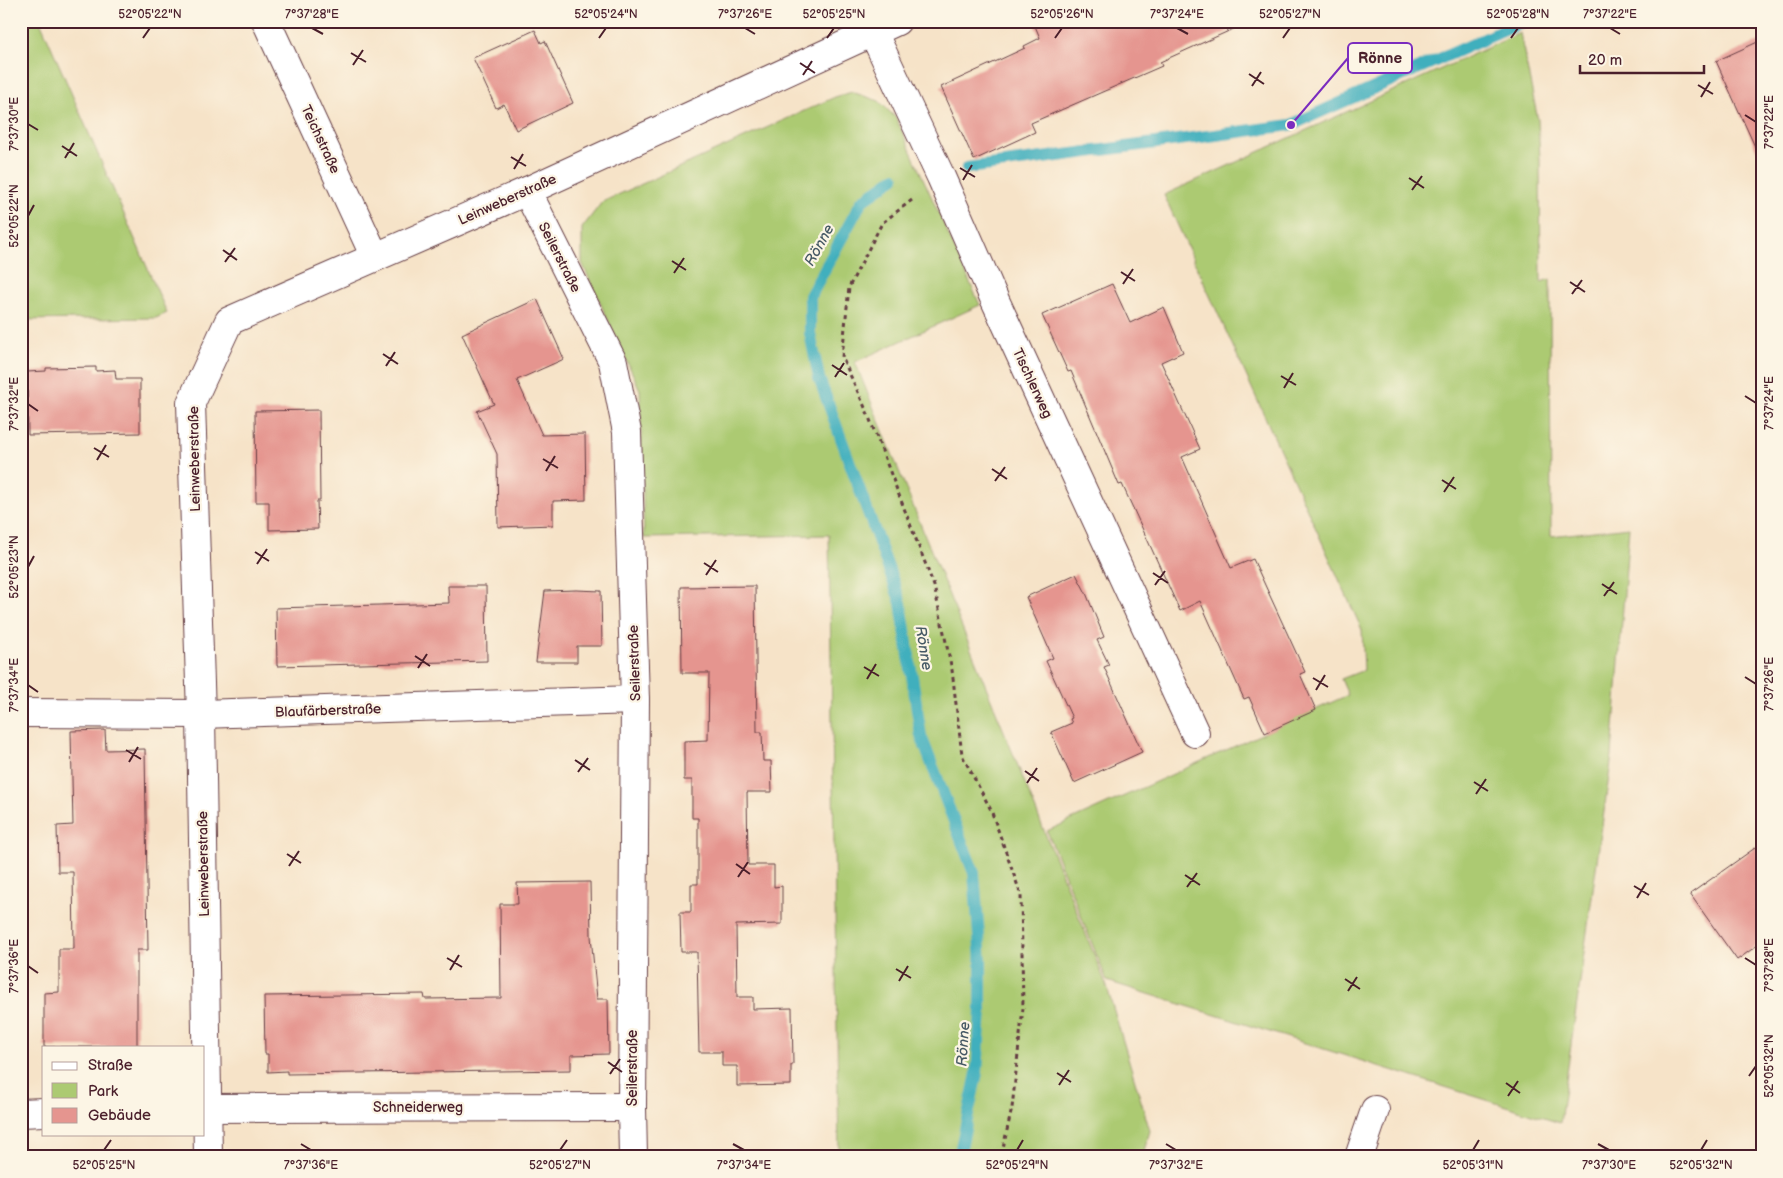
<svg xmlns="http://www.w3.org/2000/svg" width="1783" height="1178" viewBox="0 0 1783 1178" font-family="'Balsamiq Sans',sans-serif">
<rect width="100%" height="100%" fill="#fcf5e5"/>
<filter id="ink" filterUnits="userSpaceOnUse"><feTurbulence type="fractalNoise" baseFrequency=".02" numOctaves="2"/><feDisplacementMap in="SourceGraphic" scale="10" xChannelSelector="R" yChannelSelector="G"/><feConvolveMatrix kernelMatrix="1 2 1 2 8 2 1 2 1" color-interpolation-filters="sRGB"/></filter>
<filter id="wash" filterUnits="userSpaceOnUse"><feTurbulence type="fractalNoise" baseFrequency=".0096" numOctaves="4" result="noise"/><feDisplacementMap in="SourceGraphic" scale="20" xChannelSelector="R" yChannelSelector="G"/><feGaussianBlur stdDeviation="1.12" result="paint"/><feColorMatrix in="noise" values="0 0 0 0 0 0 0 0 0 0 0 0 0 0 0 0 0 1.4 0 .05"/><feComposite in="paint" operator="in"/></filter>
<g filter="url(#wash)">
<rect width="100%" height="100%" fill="#f6e3c8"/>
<g fill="#acca72" stroke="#7b744e">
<path d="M21 21H40L167 313 156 318 21 320Z"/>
<path d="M1520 33 1538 120 1540 160 1541 282 1550 279 1551 536 1629 527 1612 755 1560 1123 1107 981 1047 831 1348 695 1341 679 1364 670 1362 630 1164 195Z"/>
<path d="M852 92 879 101 896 118 980 305 855 362 1106 984 1150 1131 1142 1157H839L829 535 644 538 640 390 582 263V228L602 202 835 97Z"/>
</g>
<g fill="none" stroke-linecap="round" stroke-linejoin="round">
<g stroke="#41afbd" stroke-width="12">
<path d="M967 168 1291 125 1525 21"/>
<path d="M894 178 862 201 810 296V333L819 378 901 603 921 736 974 873 981 961V1010L977 1073 959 1157"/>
</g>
</g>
<g id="blocks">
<g fill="#e5958f">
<path d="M1033 21H1251L1160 62 1162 66 1031 123 1035 132 974 160 941 87 1025 48 1024 46 1040 38Z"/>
<path d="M535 30 541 43 545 41 573 103 516 130 504 104 496 108 473 58Z"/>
<path d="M1762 40V162L1716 61Z"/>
<path d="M1112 284 1130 323 1164 307 1183 352 1161 362 1200 449 1182 457 1231 568 1253 559 1305 672 1300 674 1316 710 1265 733 1249 697 1244 699 1200 601 1180 611 1122 484 1119 485 1071 371 1068 372 1042 315Z"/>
<path d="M537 299 564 359 517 380 542 435 585 434 586 500 553 501V525L498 527 497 454 477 411 494 404 462 334Z"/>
<path d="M96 367V371L115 370 116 379H140V433L28 435 27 372 46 371V368Z"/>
<path d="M319 410 320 501H317L318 529 269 530V502H256L255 411Z"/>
<path d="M1076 574 1086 593 1104 637 1097 640 1109 665 1104 667 1142 752 1074 783 1051 732 1072 723 1070 719 1072 718 1046 661 1053 658 1026 597Z"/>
<path d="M448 586H486L487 661 277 666 276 608 449 603Z"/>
<path d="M755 586 757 732H762L763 761H771L772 792H747L748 865H774V887L782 886V924L736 925 737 997H753V1009L792 1008 793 1065H791V1085L737 1086V1066H722V1052H699L697 952H681L680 912H691V884H698V818H692V780H684V741L708 740 709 673H682L681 587Z"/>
<path d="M576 590 601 591 602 646H577V662H536L545 591Z"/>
<path d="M105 730 106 750 145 749 148 950H137V1047H44V993L59 992V949H74L73 872H58L57 826 73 825 71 731Z"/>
<path d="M1762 843V942L1737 960 1690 894Z"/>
<path d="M590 882 591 936 597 999H608L609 1054 571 1055V1070L287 1074V1071L268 1072V1054H265L264 996 424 994 425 999 501 998 500 904H518L517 883Z"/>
</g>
</g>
</g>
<g filter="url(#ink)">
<use href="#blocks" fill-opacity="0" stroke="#643c43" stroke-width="1"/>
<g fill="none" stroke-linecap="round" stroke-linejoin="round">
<g stroke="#643c43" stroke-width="30">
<g id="street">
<path d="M266 21 375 257"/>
<path d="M873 32 941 177 994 298 1195 733"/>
<path d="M527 191 613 362 627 432 635 700 632 1107 633 1157"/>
<path d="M21 713 201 714 635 700"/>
<path d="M204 1108 632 1107"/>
<path d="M21 1113 44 1112"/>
<path d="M208 1157 201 714 191 403 229 321 527 191 897 21"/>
<path d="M1359 1157 1375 1110"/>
</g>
</g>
<path stroke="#643c43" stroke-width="3" stroke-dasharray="4 4" stroke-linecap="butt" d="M912 200 882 223 849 287 842 357 867 412 934 586 952 670 962 755 991 810 1021 895 1023 1008 1012 1108 1001 1157"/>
<use href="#street" stroke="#fff" stroke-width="28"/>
</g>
</g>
<path fill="none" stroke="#4a1f2b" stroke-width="2" d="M312 28 323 34M745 28 755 34M1177 28 1188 34M1610 28 1620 34M143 38 150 28M599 38 606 28M827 38 834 28M1055 38 1062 28M1283 38 1290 28M1511 38 1518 28M351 53 366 62M800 63 815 73M353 65 363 50M1249 74 1264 84M803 75 812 61M1698 85 1713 94M1252 86 1261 72M1701 97 1710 82M1745 115 1756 122M28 124 38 130M62 146 77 156M511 157 526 166M65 158 74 143M960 168 975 177M514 169 523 154M1409 178 1424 188M963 180 972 165M1412 190 1422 176M28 216 34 205M223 250 237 260M672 261 686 270M225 262 235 248M1121 272 1135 281M674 273 684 258M1570 282 1585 292M1123 284 1133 269M1572 294 1582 280M383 354 398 364M832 365 847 375M386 366 395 352M1281 376 1296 385M835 377 844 363M1284 388 1293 373M1745 396 1756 403M28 404 38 411M94 448 109 457M543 459 558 468M97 460 106 445M992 469 1007 479M546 471 555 456M1442 480 1456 489M995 481 1005 467M1444 492 1454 477M255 552 269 561M704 563 718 572M257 564 267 549M28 567 34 556M1153 573 1168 583M706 575 716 560M1602 584 1617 594M1155 585 1165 571M1604 596 1614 582M415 656 430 666M864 667 879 676M418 668 427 654M1745 677 1756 684M1313 678 1328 687M867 679 876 664M28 685 38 692M1316 690 1325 675M126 750 141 759M575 760 590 770M129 762 138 747M1025 771 1039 781M578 772 588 758M1474 782 1488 791M1027 783 1037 768M1476 794 1486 779M287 854 301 863M736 864 750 874M289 866 299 851M1185 875 1200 885M738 877 748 862M1634 886 1649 895M1187 887 1197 873M1637 898 1646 883M447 958 462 967M1745 958 1756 965M28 966 38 973M896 969 911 978M450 970 459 955M1345 979 1360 989M899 981 908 966M1348 991 1357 977M608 1062 622 1072M1057 1073 1071 1082M610 1074 620 1059M1749 1076 1756 1066M1506 1083 1520 1093M1059 1085 1069 1070M1508 1096 1518 1081M301 1144 311 1150M733 1144 744 1150M1166 1144 1176 1150M1598 1144 1609 1150M104 1150 111 1140M560 1150 567 1140M1017 1150 1023 1140M1473 1150 1479 1140M1701 1150 1707 1140"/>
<g text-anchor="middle" stroke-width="4.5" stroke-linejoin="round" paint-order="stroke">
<g font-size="14" fill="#4a1f2b" stroke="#fcf5e5">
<text transform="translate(321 139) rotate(65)" y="5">Teichstraße</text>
<text transform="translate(507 199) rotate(-24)" y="5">Leinweberstraße</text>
<text transform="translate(560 257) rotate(63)" y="5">Seilerstraße</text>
<text transform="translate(1033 383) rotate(65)" y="5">Tischlerweg</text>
<text transform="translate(194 459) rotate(-91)" y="5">Leinweberstraße</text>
<text transform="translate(634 663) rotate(-92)" y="5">Seilerstraße</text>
<text transform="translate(328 710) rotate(-2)" y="5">Blaufärberstraße</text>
<text transform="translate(203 864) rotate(-91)" y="5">Leinweberstraße</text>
<text transform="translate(632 1068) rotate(-90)" y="5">Seilerstraße</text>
<text x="418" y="1112">Schneiderweg</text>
</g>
<g font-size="15" font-style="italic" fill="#465965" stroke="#fcf5e5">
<text transform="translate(819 245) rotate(-61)" y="5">Rönne</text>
<text transform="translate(924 648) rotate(81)" y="5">Rönne</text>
<text transform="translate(963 1044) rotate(-86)" y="5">Rönne</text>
</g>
</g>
<path fill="none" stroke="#7b2cbf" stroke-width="2" d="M1291 125L1348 58"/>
<circle fill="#7b2cbf" stroke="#fcf5e5" stroke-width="2" cx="1291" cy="125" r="5"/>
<rect fill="#fcf5e5" stroke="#7b2cbf" stroke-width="2" x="1348" y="43" width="64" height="30" rx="5"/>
<g font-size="15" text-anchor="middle" font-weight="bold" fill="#4a1f2b">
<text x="1380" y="63">Rönne</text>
</g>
<rect width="1783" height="1178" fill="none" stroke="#fcf5e5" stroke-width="55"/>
<rect x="42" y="1046" width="162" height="90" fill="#fcf5e5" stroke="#b59f9b"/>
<rect x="52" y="1062" width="25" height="8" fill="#ffffff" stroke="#b59f9b"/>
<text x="88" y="1070" font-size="15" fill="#4a1f2b">Straße</text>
<rect x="52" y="1083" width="25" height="15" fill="#acca72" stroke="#b59f9b"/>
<text x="88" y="1096" font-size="15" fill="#4a1f2b">Park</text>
<rect x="52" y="1108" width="25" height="15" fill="#e5958f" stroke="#b59f9b"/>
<text x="88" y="1120" font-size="15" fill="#4a1f2b">Gebäude</text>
<path d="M1580 65v8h124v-8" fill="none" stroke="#4a1f2b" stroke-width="2.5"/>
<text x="1588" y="65" font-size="15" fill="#4a1f2b" stroke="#fcf5e5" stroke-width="4" paint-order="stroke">20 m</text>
<rect x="28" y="28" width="1728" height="1122" fill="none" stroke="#4a1f2b" stroke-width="2"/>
<g font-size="12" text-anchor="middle" fill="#4a1f2b">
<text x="150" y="18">52°05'22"N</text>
<text x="312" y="18">7°37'28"E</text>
<text x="606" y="18">52°05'24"N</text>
<text x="745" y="18">7°37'26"E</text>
<text x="834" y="18">52°05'25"N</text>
<text x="1062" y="18">52°05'26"N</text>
<text x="1177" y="18">7°37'24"E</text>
<text x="1290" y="18">52°05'27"N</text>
<text x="1518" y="18">52°05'28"N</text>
<text x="1610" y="18">7°37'22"E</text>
<text transform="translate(1769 122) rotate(-90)" y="4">7°37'22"E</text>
<text transform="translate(14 124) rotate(-90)" y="4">7°37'30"E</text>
<text transform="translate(14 216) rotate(-90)" y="4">52°05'22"N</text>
<text transform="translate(1769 403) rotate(-90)" y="4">7°37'24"E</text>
<text transform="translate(14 404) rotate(-90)" y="4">7°37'32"E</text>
<text transform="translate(14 567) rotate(-90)" y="4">52°05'23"N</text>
<text transform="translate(1769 684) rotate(-90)" y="4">7°37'26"E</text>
<text transform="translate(14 685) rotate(-90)" y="4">7°37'34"E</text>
<text transform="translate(1769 965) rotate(-90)" y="4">7°37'28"E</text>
<text transform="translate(14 966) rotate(-90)" y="4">7°37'36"E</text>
<text transform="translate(1769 1066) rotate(-90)" y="4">52°05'32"N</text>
<text x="104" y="1169">52°05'25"N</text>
<text x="311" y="1169">7°37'36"E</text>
<text x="560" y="1169">52°05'27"N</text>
<text x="744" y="1169">7°37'34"E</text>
<text x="1017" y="1169">52°05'29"N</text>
<text x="1176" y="1169">7°37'32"E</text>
<text x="1473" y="1169">52°05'31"N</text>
<text x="1609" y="1169">7°37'30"E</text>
<text x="1701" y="1169">52°05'32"N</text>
</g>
</svg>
